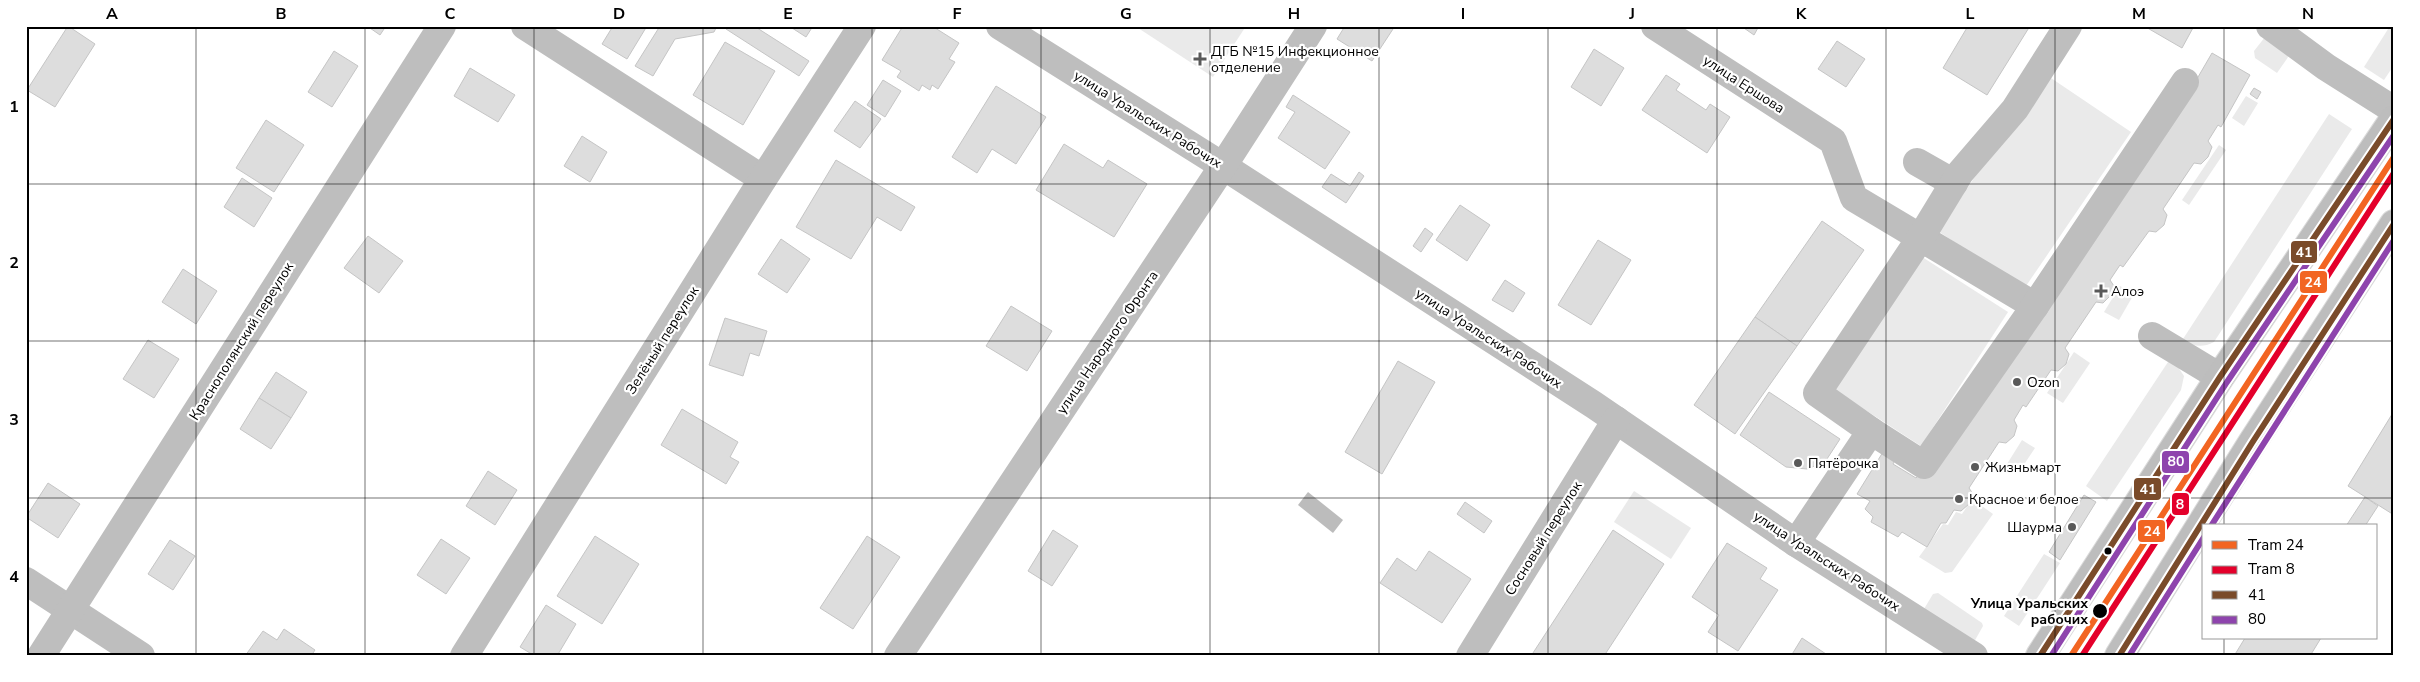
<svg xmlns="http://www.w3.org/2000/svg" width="2420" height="682" viewBox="0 0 2420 682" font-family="'Nunito Sans',sans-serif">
<rect width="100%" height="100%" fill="#fff"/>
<g fill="#eaeaea">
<path d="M1135 26H1246L1213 77Z"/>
<path d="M2390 26H2394V65L2384 80 2364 67Z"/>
<path d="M2265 37 2293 50 2277 73 2255 58 2254 51Z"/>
<path d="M2045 74 2131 132 2024 289 1938 231Z"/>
<path d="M2246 96 2258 103 2244 126 2232 118Z"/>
<path d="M2329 114 2352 129 2214 342C2202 348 2194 347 2183 339Z"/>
<path d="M2219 145 2226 150 2189 205 2182 200Z"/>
<path d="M1919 255 2008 312 1921 446 1833 389Z"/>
<path d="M2120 286 2134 294 2119 320 2104 312Z"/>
<path d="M2074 352 2090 363 2063 403 2047 393Z"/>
<path d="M2170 359 2176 364 2184 376 2181 390 2107 501 2086 486Z"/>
<path d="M2022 440 2035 448 2019 472 2007 464Z"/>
<path d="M1634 491 1691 528 1671 559 1614 522Z"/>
<path d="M1972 499 1993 514 1952 572 1945 573 1919 557 1943 524 1948 525 1956 512 1962 514Z"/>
<path d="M2044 554 2060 563 2019 626 2004 616Z"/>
<path d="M1938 593 1982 623 1983 626 1974 642 1924 609 1933 594Z"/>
</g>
<path fill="#bcbcbc" d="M1308 492 1343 520 1333 533 1298 505Z"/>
<g fill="#ddd" stroke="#c5c5c5">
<path d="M68 26 95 44 55 107 27 90Z"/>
<path d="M367 26H386L380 35Z"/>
<path d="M613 26H647L627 59 602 44Z"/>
<path d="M660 26H717L714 32 675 39 653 76 635 66Z"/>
<path d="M727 26H754L809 61 799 76 726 29Z"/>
<path d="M789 26H813L806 37Z"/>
<path d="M903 26H932L959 43 949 59 955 62 938 89 932 85 930 90 922 85 919 91 897 77 901 71 882 60Z"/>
<path d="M1345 26H1389L1393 29 1372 61 1337 39Z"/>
<path d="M1741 26H1759L1754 35Z"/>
<path d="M1968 26H2030L1987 95 1943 68Z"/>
<path d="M2144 26H2194L2182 48Z"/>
<path d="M1837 41 1865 59 1846 87 1818 69Z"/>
<path d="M725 42 775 71 743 125 693 95Z"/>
<path d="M1594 49 1624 68 1601 106 1571 87Z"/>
<path d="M334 51 358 66 332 107 308 92Z"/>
<path d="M2212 53 2250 75 2221 127 2218 125 2208 141 2212 147 2208 157 2201 164 2194 163 2163 209 2167 215 2164 225 2156 232 2149 231 2123 267 2120 265 2110 280 2114 286 2110 296 2103 303 2096 302 2065 348 2069 354 2066 364 2058 371 2051 370 2026 407 2023 405 2014 420 2017 426 2014 436 2006 443 1999 442 1969 488 1973 494 1969 504 1961 511 1954 510 1946 523H1941L1927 547 1902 532 1898 537 1871 522 1873 517 1865 509 1870 501 1857 494 1883 452 1895 460 1893 464 1916 478 1927 467 2162 139Z"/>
<path d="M470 68 515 95 498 122 454 96Z"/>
<path d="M1666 75 1680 84 1676 90 1706 110 1710 104 1730 117 1707 153 1642 110Z"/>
<path d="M883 80 901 91 885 117 867 105Z"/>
<path d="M996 86 1046 117 1016 164 992 149 977 173 952 157Z"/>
<path d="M2254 88 2261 92 2257 99 2250 94Z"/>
<path d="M1293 95 1350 132 1325 169 1278 138 1295 112 1286 107Z"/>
<path d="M855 101 881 119 860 148 834 131Z"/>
<path d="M266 120 304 145 274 192 236 168Z"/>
<path d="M582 136 607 152 590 182 564 166Z"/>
<path d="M1064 144 1103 168 1108 160 1147 184 1114 237 1036 190Z"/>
<path d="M836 160 915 207 901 231 877 217 851 259 796 227Z"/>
<path d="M1359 172 1364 176 1346 203 1322 187 1331 174 1350 186Z"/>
<path d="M242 178 272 198 254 227 224 207Z"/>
<path d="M1460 205 1490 225 1467 261 1436 240Z"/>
<path d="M1822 221 1864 250 1797 346 1755 317Z"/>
<path d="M1425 228 1433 234 1421 252 1413 246Z"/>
<path d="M368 236 403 261 379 293 344 268Z"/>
<path d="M781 239 810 259 787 293 758 274Z"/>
<path d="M1598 240 1631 260 1591 325 1558 305Z"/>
<path d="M183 269 217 291 196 324 162 302Z"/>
<path d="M1505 280 1525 293 1513 312 1492 300Z"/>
<path d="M1011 306 1052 331 1027 371 986 346Z"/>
<path d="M1755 317 1797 346 1735 434 1694 405Z"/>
<path d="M725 318 767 331 759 356 750 353 743 376 709 365Z"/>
<path d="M148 340 179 359 154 398 123 379Z"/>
<path d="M1398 361 1435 382 1382 474 1345 452Z"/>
<path d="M276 372 307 392 291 418 259 398Z"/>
<path d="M1769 392 1840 439 1825 462 1807 469 1786 467 1740 435Z"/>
<path d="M259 398 291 418 271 449 240 429Z"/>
<path d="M682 409 738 442 730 457 739 462 726 484 661 445Z"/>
<path d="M2394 411V515L2348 486Z"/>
<path d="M488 471 517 490 495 525 466 506Z"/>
<path d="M48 483 80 504 58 538 26 517Z"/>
<path d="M2084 495 2096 502 2060 560 2049 552Z"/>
<path d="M2365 497 2378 506 2365 526H2346Z"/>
<path d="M1465 502 1492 521 1484 533 1457 514Z"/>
<path d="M1053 530 1078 546 1052 586 1028 571Z"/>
<path d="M1613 530 1664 564 1604 656H1531Z"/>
<path d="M595 536 639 564 602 624 557 596Z"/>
<path d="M867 536 900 557 853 629 820 608Z"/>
<path d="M441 539 470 558 446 594 417 575Z"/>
<path d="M170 540 195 556 173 590 148 574Z"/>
<path d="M1727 543 1767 568 1760 579 1778 590 1738 651 1708 632 1719 615 1692 597Z"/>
<path d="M1429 551 1471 579 1442 623 1380 583 1397 558 1416 571Z"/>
<path d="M546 605 576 624 557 656H535L520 647Z"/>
<path d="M284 629 315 650 311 656H245L263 631 277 640Z"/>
<path d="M1802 638 1829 656H1791Z"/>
<path d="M2245 638H2321L2310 656H2234Z"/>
</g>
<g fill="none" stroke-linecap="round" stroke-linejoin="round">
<g stroke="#dbdbdb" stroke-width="30">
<g id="major">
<path d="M2040 656 2220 377 2394 119"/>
<path d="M2119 656 2252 443 2394 224"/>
</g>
</g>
<g stroke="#bebebe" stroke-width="28">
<path d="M525 26 763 179"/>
<path d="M1000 26 1223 166 1594 405 1796 543 1974 656"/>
<path d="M1655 26 1833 141 1854 198 2035 306 2029 308"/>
<path d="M2270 26 2326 67 2394 110"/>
<path d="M1917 162 1954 183"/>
<path d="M2152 336 2220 377"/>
<path d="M1871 431 1924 465 2035 306 2185 82"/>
<path d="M1796 543 1871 431 1817 393 1921 237 1960 173 2015 109 2068 26"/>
<path d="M26 581 141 656"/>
<path d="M41 656 442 26"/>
<path d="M464 656 763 179 862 26"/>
<path d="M898 656 1223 166 1313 26"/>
<path d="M1470 656 1616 420"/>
</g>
<use href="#major" stroke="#bdbdbd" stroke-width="28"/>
<g stroke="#fff" stroke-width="10">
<g id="bus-1">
<path d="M2040 656 2220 377 2394 119"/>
<path d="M2119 656 2252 443 2394 224"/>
</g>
</g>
<g stroke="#fff" stroke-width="10">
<g id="bus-2">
<path d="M2211 526 2394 240"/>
<path d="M2051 656 2227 382 2394 135"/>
<path d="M2129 656 2204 537"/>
</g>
</g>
<use href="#bus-1" stroke="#7a4b2a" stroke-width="6"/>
<use href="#bus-2" stroke="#8e44ad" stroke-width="6"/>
<g stroke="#fff" stroke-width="10">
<path id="tram-1" d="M2071 656 2394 157"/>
</g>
<g stroke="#fff" stroke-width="10">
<path id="tram-2" d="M2082 656 2394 173"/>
</g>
<use href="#tram-1" stroke="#f26522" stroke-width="6"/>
<use href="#tram-2" stroke="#e4002b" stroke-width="6"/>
</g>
<path fill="none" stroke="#000" stroke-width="1" stroke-opacity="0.55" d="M196 26V656M365 26V656M534 26V656M703 26V656M872 26V656M1041 26V656M1210 26V656M1379 26V656M1548 26V656M1717 26V656M1886 26V656M2055 26V656M2224 26V526M26 184H2394M26 341H2394M26 498H2394M2224 638V656"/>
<g fill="#595959" stroke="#fff" stroke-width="2">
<path d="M1197.5 51.5h5v5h5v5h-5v5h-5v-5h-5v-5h5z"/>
<path d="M2098.5 283.5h5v5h5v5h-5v5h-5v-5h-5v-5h5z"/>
<circle cx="2017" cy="382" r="5"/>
<circle cx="1798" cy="463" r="5"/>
<circle cx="1975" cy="467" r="5"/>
<circle cx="1959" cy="499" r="5"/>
<circle cx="2072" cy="527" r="5"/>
</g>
<g fill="#000" stroke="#fff" stroke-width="2">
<circle cx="2108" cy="551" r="4.5"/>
<circle cx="2100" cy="611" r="8"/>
</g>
<g text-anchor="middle" stroke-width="4.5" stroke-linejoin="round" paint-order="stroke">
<g font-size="14" fill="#000" stroke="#fff" text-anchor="start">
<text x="1211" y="56">ДГБ №15 Инфекционное<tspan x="1211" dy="16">отделение</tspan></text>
<text x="2111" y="296">Алоэ</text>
<text x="2027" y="387">Ozon</text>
<text x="1808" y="468">Пятёрочка</text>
<text x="1985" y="472">Жизньмарт</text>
<text x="1969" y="504">Красное и белое</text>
<text x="2062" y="532" text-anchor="end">Шаурма</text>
</g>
<g font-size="14" fill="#000" stroke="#fff">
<text transform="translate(1744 84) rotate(33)" y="5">улица Ершова</text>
<text transform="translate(1148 119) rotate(32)" y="5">улица Уральских Рабочих</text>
<text transform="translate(1489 338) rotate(33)" y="5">улица Уральских Рабочих</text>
<text transform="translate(662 340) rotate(-58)" y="5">Зелёный переулок</text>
<text transform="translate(241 341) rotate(-58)" y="5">Краснополянский переулок</text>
<text transform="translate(1107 342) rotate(-56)" y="5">улица Народного Фронта</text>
<text transform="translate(1543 538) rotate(-58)" y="5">Сосновый переулок</text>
<text transform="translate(1827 561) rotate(33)" y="5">улица Уральских Рабочих</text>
</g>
<g font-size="14" font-weight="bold" fill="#000" stroke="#fff" text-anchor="end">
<text x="2088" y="608">Улица Уральских<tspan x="2088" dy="16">рабочих</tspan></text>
</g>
</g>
<g stroke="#fff" stroke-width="2">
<rect x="2290" y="240" width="28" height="24" rx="5" fill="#7a4b2a"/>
<rect x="2299" y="270" width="29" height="24" rx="5" fill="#f26522"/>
<rect x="2161" y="450" width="29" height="24" rx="5" fill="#8e44ad"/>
<rect x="2133" y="477" width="29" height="24" rx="5" fill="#7a4b2a"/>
<rect x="2171" y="492" width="19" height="24" rx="5" fill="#e4002b"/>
<rect x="2137" y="519" width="29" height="24" rx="5" fill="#f26522"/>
</g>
<g font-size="14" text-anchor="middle" font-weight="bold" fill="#fff">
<text x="2304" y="257">41</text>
<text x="2313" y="287">24</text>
<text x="2176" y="466">80</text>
<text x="2148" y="494">41</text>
<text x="2180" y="509">8</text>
<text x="2152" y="536">24</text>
</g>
<rect width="2420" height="682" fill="none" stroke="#ffffff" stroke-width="55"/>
<rect x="2202" y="524" width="175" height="115" fill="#ffffff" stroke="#999999"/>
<rect x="2212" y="541" width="25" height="8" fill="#f26522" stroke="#999999"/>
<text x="2248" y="550" font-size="15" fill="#000000">Tram 24</text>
<rect x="2212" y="566" width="25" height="8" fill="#e4002b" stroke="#999999"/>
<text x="2248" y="574" font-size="15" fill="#000000">Tram 8</text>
<rect x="2212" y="591" width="25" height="8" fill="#7a4b2a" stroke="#999999"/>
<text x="2248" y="600" font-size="15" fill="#000000">41</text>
<rect x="2212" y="616" width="25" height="8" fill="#8e44ad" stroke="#999999"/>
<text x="2248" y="624" font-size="15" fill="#000000">80</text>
<rect x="28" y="28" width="2364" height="626" fill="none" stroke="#000" stroke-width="2"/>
<g font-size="16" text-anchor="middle" font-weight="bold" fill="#000">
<text x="112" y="19">A</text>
<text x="281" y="19">B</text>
<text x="450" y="19">C</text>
<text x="619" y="19">D</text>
<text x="788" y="19">E</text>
<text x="957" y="19">F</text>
<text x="1126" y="19">G</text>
<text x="1294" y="19">H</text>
<text x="1463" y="19">I</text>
<text x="1632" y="19">J</text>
<text x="1801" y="19">K</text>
<text x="1970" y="19">L</text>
<text x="2139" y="19">M</text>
<text x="2308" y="19">N</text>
<text x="14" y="112">1</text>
<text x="14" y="268">2</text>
<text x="14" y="425">3</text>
<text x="14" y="582">4</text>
</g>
</svg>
